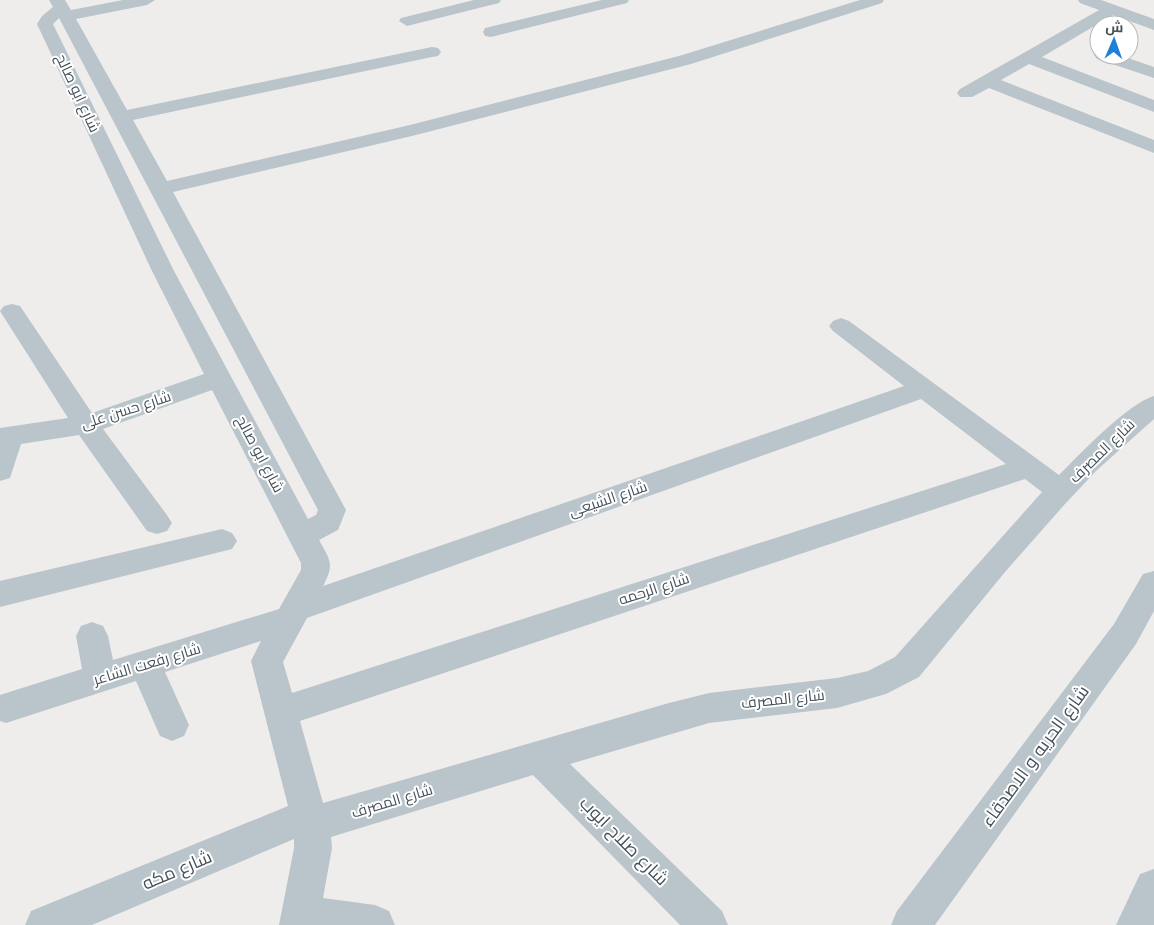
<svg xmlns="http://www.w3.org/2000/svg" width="1154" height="925" viewBox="0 0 1154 925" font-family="Inter,Cairo,sans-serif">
<rect width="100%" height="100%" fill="#efecec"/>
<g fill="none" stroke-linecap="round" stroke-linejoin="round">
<g fill="#bac5cb" fill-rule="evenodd">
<path d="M49 0H65L71 10 123 0H155L147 5 76 19 127 110 432 47 438 48 441 52 438 56 432 57 133 120 167 181 410 125 679 56 860 0H884L882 3 691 64 412 136 173 192 346 510 338 530 319 540C330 560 335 564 323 586L904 386 833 331 829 326 833 321 841 318 849 321 1059 475C1080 454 1127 404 1154 396V419L1096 471 1065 504 1005 572 919 677 886 694 837 708 709 723 570 764 722 911 728 925H680L533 775 331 837 332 848 323 898 375 905 389 911 395 925H279L294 848V839L92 925H25L31 911 288 806 251 661 261 641 165 672 189 725 184 736 172 741 160 736 136 681 6 723 0 721V695L82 669 76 636 81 626 92 622 103 626 108 636 113 660 279 609 301 570V563L212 390 103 429 167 515 172 523 167 531 157 534 147 531 79 435 21 444 10 478 0 481V428L68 418 0 311 4 306 12 304 20 306 92 413 204 374 152 271 37 24 42 16 53 7ZM59 18 318 510 316 515 308 519 174 271 53 24ZM921 399 1006 464 292 693 283 662 307 618ZM1025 479 1042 492 895 657 868 671 837 678 709 693 669 703 323 803 300 721Z"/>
<path d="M474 0H501L499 3 407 26 399 21 401 18Z"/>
<path d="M602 0H629L627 3 491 37 485 36 483 32 485 28Z"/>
<path d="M1078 0H1101L1154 19V30L1113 15 1042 57 1154 100V112L1029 64 1001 80 1154 140V153L989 88 972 97H960L957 93 960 89 1099 10 1080 3Z"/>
<path d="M1097 51H1099V55H1119L1154 67V78L1097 59 1094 55Z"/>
<path d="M222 529 232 533 237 541 232 549 0 607V581Z"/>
<path d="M1154 571V611L1136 644 935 925H891L897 911 1114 624 1143 574Z"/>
<path d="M1154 869V925H1116L1140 874Z"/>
</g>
</g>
<g text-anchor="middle" stroke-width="4" stroke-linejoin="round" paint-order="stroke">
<g font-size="15" fill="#455159" stroke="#fff">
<text transform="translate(78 93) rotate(65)" y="5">شارع ابو صالح</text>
<text transform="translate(126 410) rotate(-18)" y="5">شارع حسن على</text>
<text transform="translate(1102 451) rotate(-44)" y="5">شارع المصرف</text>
<text transform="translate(260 454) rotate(62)" y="5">شارع ابو صالح</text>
<text transform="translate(608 499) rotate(-19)" y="5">شارع الشيعى</text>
<text transform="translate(654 589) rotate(-18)" y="5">شارع الرحمه</text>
<text transform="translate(147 664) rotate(-17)" y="5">شارع رفعت الشاعر</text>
<text transform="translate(783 699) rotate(-6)" y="5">شارع المصرف</text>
<text transform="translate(392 801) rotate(-17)" y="5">شارع المصرف</text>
</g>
<g font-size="18" fill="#455159" stroke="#fff">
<text transform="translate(1035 756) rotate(-54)" y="6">شارع الحريه و الاصدقاء</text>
<text transform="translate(624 841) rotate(45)" y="6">شارع صلاح ايوب</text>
<text transform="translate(177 870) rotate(-23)" y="6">شارع مكه</text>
</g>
</g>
<g transform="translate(1114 40) rotate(2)"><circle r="24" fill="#ffffff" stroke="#b5b9bd"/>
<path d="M0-4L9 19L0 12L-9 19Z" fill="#1d81d8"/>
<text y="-8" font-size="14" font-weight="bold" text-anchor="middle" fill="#455159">ش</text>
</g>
</svg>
